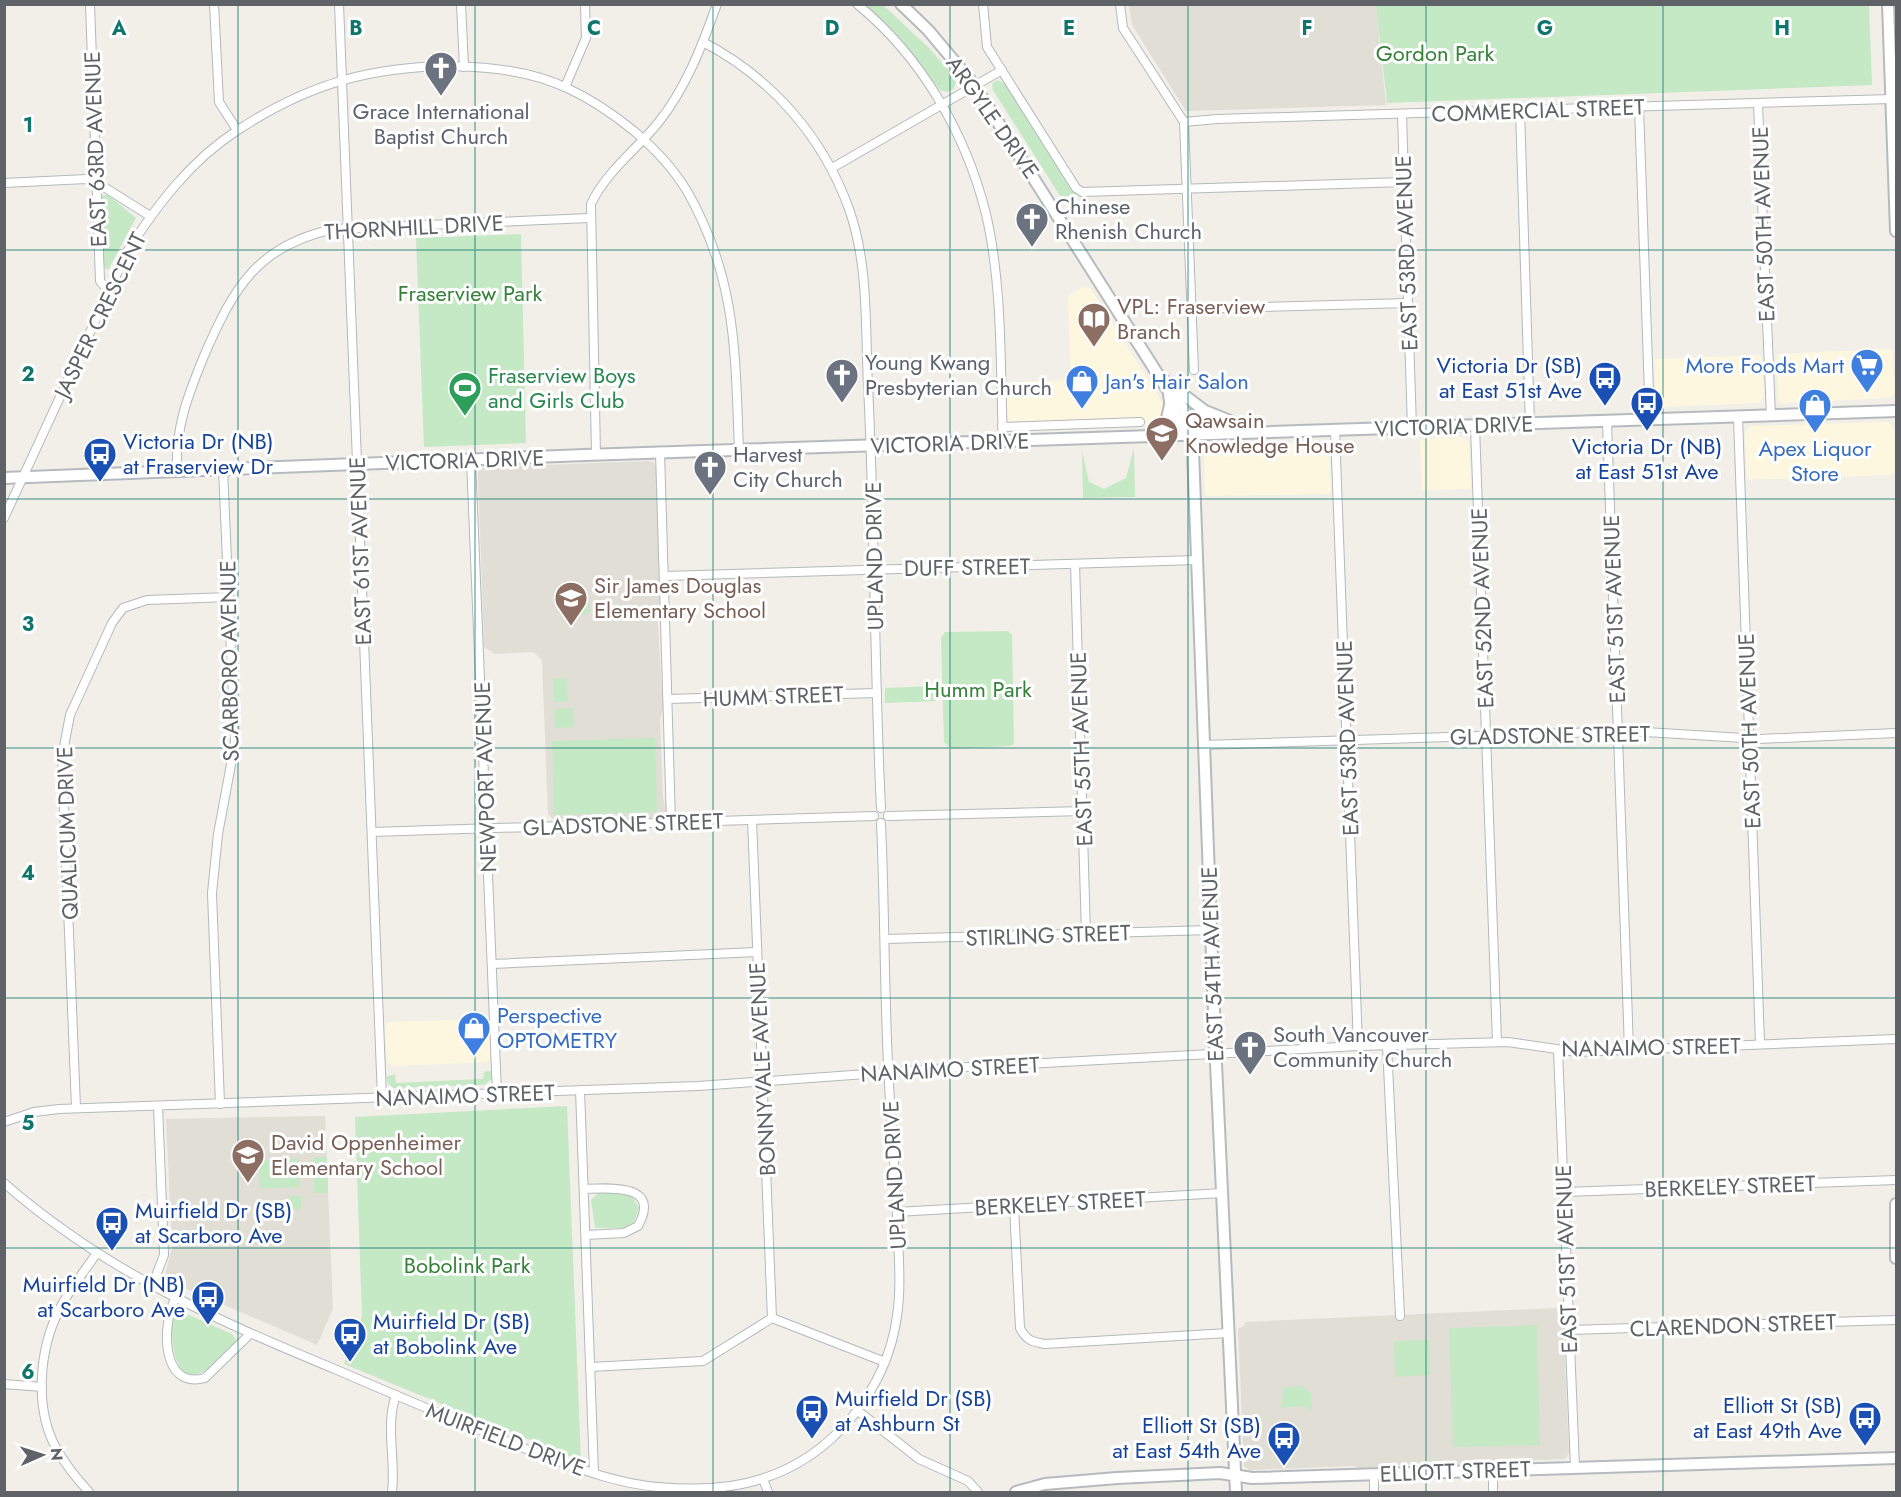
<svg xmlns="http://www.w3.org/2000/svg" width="1901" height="1497" viewBox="0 0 1901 1497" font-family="Jost,sans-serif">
<rect width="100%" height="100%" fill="#f1efe8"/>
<g fill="#fef7e0">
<path d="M1084 286 1091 289 1162 402 1163 417 1154 427 1145 424 1143 417 1010 422 1006 419 1005 392 1013 382 1071 380 1068 296Z"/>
<path d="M1886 349 1892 350 1895 393 1890 398 1781 403 1778 401 1777 354Z"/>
<path d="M1759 355 1762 357 1764 397 1759 403 1665 407 1658 405 1656 401 1654 359Z"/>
<path d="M1889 422 1894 428 1895 470 1890 475 1747 480 1745 432 1750 426Z"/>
<path d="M1463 437 1469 442 1471 489 1422 490 1420 439Z"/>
<path d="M1325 442 1329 447 1331 491 1328 494 1205 496 1204 452 1209 446Z"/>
<path d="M486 1019 490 1023 491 1053 488 1062 395 1066 387 1063 385 1026 388 1022Z"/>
</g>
<g fill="#e1ded6">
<path d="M1129 5H1376L1386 105 1186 111 1132 25Z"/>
<path d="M650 461 654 463 657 469 660 601 657 608 663 710 660 720 663 798 666 810 659 818 555 821 548 814 542 660 533 652 494 654 484 647 478 472 484 467Z"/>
<path d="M325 1116 333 1309 317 1345 164 1279 172 1248 166 1119Z"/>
<path d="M1556 1308 1563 1315 1569 1453 1565 1459 1495 1462 1491 1464 1396 1465 1392 1468 1359 1469 1354 1466 1249 1470 1244 1466 1238 1329 1245 1325V1322Z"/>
</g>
<g fill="#c5e8c5">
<path d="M865 5H883L928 47 954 76 956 83 953 89 947 92 940 90 903 42Z"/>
<path d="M1376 5H1869L1872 85 1387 103Z"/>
<path d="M997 80 1005 84 1076 194 1064 202 993 90 992 84Z"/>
<path d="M103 195H108L136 218 108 270 104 267 101 199Z"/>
<path d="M521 234 526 443 424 447 416 238Z"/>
<path d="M1180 394 1216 422 1198 425Z"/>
<path d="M1134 448 1135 497 1083 498 1082 451 1089 482 1104 489 1126 478Z"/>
<circle cx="583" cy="608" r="7"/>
<path d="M1008 631 1012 635 1014 744 1010 746 951 749 944 742 941 638 945 632Z"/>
<path d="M567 678 568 702H554L553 679Z"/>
<path d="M935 686 936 701 885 703V688Z"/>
<path d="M573 708 574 727 555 728 554 709Z"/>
<path d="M655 738 657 812 554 815 552 741Z"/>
<path d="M487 1071 492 1072V1079L484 1085 393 1088 388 1083 386 1077 395 1074 396 1083 483 1079 484 1073Z"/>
<path d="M567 1106 581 1461 344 1364 362 1316 355 1117Z"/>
<path d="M314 1157H327L328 1193H314Z"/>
<path d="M298 1158 300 1187 260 1189 259 1160Z"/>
<path d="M598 1193 621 1192 632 1196 639 1208 634 1222 624 1228H595L591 1200Z"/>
<path d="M288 1196H301V1209L292 1210Z"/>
<path d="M180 1311 232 1334 236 1340C233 1348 224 1355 218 1361 176 1400 170 1347 172 1315Z"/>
<path d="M1537 1325 1540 1445 1453 1447 1449 1328Z"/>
<path d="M1429 1340 1430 1375 1395 1377 1394 1341Z"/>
<path d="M1303 1386 1311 1393 1312 1410H1307L1306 1406 1281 1408 1284 1387Z"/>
</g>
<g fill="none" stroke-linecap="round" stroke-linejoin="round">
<g stroke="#b5b8bc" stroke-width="10">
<g id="street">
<path d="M90 4 100 281 108 291"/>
<path d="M214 4 219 102 237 130"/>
<path d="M339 4 382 1098"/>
<path d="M461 4 464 67"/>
<path d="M857 4C922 57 966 134 986 214 1003 287 1000 367 1003 441"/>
<path d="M983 4 987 47 1076 188 1082 192 1404 182"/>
<path d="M1120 4 1123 28 1184 122 1194 370"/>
<path d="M703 42C772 78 823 137 849 209 869 265 865 327 868 385 875 526 874 667 881 808"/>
<path d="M565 87 586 38 585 4"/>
<path d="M1758 104 1771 416"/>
<path d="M1639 107 1650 421"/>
<path d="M1520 111 1530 424"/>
<path d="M1402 115 1412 428"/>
<path d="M1184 122 1217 119 1891 99"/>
<path d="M832 168 1002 70"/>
<path d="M4 183 86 179 96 182 150 216"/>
<path d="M1191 309 1408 303"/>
<path d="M1738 417 1760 1044"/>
<path d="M1607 422 1629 1049"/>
<path d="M1475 426 1497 1042"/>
<path d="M1002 427 1140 422"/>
<path d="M1335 430 1358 1046"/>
<path d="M660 452 671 823"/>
<path d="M596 455 591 204C606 172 636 150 658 123 686 88 702 46 717 4"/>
<path d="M471 460 497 1094"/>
<path d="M177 471C175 428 188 395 204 356 233 289 257 245 334 229L589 218"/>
<path d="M4 518 128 250C158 204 191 160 238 130 270 109 308 90 344 80 409 62 505 59 567 88 591 99 613 114 634 131 654 148 673 168 687 191 737 279 735 352 739 450"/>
<path d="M1075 564 1086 934"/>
<path d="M665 576 1197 560"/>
<path d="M668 699 877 693"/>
<path d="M1204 745 1629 731 1760 739 1896 733"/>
<path d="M888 816 1083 811"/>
<path d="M752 820 772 1318"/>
<path d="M372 832 874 816"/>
<path d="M885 939 1211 930"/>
<path d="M492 964 757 952"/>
<path d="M1387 1045 1400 1316"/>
<path d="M1558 1050 1575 1467"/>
<path d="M580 1090 594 1473"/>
<path d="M220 1104 212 893 218 834 235 743 223 469"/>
<path d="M76 1108 62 757 70 715 112 623 123 608 147 600 229 597"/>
<path d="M4 1122 34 1112 59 1109 698 1086 950 1068 1358 1046 1508 1042 1577 1052 1896 1039"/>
<path d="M4 1183C106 1272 214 1319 337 1370 404 1399 471 1427 539 1454 577 1468 618 1484 658 1487 692 1490 728 1490 761 1479 833 1457 887 1389 897 1316 901 1290 899 1263 898 1236 896 1185 892 1135 889 1084 884 997 885 910 881 823"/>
<path d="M584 1189C609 1188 662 1183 638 1226L624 1233 586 1235"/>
<path d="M1564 1192 1896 1180"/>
<path d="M1014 1205 1020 1328C1026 1340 1032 1342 1045 1344L1228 1333"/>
<path d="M897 1212 1222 1193"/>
<path d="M152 1286 164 1255 158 1106"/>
<path d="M175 1299C162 1324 160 1390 205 1378L250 1334"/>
<path d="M1569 1330 1896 1320"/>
<path d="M590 1367 703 1361 772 1318 885 1362"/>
<path d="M4 1384 42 1387"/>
<path d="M858 1411 919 1459 968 1481 978 1492"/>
<path d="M1493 1470V1492"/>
<path d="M1374 1474V1492"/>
<path d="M763 1479 768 1492"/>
<path d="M89 1492C77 1479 65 1464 56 1448 34 1407 39 1349 60 1308 70 1289 84 1272 96 1254"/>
<path d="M392 1492C396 1461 385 1425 396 1395"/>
</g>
</g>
<g stroke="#b6babf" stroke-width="14">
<g id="secondary">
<path d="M901 4 928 30 975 86 1169 392 1177 398 1192 424 1216 1063 1236 1492"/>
<path d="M1888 4 1896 231"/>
<path d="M1160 377 1205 411 1230 421 1244 433"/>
<path d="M1169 392C1169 409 1179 423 1191 435"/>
<path d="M1156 436 1166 423 1170 405"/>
<path d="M4 478 585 455 1896 411"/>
<path d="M1896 1204V1258"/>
<path d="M1016 1492 1045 1484 1117 1478 1220 1473 1252 1478 1896 1458"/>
</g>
</g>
<use href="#street" stroke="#fff" stroke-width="8"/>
<use href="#secondary" stroke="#fff" stroke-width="10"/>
</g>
<path fill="none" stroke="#0f766e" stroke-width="1.5" stroke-opacity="0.55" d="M238 4V1492M475 4V1492M713 4V1492M950 4V1492M1188 4V1492M1426 4V1492M1663 4V1492M4 250H1896M4 499H1896M4 748H1896M4 998H1896M4 1248H1896"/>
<defs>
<g id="church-pin" transform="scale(1.725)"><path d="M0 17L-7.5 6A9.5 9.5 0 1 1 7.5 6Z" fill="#6b7280" stroke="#fff"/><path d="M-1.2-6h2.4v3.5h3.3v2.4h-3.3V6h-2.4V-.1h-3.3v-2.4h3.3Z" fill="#fff"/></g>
<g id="library-pin" transform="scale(1.725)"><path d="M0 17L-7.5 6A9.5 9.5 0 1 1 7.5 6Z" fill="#8d6e63" stroke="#fff"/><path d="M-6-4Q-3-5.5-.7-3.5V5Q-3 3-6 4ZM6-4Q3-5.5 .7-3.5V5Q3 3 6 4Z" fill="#fff"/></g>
<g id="supermarket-pin" transform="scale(1.725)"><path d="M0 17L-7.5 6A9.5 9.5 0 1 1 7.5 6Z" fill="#3f7fe0" stroke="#fff"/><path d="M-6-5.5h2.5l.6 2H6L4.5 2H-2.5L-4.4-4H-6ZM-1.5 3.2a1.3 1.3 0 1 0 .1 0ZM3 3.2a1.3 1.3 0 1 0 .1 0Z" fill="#fff"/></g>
<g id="bus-pin" transform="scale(1.725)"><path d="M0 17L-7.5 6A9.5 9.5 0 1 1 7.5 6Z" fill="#1a4fb4" stroke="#fff"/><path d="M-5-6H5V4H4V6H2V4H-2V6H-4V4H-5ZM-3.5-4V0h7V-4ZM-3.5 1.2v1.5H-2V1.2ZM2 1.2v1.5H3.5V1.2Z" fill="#fff"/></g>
<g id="shop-pin" transform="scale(1.725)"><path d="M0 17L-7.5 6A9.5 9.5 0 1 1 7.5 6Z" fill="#3f7fe0" stroke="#fff"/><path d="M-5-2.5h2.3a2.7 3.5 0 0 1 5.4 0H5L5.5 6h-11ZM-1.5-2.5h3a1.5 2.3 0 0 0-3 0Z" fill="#fff"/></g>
<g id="stadium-pin" transform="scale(1.725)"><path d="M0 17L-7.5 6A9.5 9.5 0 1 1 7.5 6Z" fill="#2e9e5b" stroke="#fff"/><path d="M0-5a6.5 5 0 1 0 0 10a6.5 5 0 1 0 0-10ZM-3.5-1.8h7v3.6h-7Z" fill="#fff"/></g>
<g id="school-pin" transform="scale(1.725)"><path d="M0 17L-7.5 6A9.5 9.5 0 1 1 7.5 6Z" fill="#8d6e63" stroke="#fff"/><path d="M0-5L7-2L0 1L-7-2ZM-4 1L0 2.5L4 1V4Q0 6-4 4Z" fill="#fff"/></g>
</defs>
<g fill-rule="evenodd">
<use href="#church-pin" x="441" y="68"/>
<use href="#church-pin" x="1032" y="219"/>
<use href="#library-pin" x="1094" y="319"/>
<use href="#supermarket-pin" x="1867" y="365"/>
<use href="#church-pin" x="842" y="375"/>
<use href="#bus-pin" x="1605" y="378"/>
<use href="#shop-pin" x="1082" y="381"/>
<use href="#stadium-pin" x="465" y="388"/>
<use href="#bus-pin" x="1647" y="403"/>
<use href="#shop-pin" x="1815" y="405"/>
<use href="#school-pin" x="1162" y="433"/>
<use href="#bus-pin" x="100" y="454"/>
<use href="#church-pin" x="710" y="467"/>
<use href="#school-pin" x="571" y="598"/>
<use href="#shop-pin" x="474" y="1028"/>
<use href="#church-pin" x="1250" y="1047"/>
<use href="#school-pin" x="248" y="1155"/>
<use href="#bus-pin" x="112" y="1223"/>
<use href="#bus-pin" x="208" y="1297"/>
<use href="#bus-pin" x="350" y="1334"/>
<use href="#bus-pin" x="812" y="1411"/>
<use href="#bus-pin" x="1865" y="1418"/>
<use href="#bus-pin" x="1284" y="1438"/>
</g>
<g text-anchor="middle" stroke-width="6" stroke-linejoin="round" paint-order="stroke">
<g font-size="22" fill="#348238" stroke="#fff">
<text x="1435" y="61">Gordon Park</text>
<text x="470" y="301">Fraserview Park</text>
<text x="978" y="697">Humm Park</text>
<text x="467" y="1273">Bobolink Park</text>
</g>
<g font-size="22" fill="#5f6368" stroke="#fff">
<text transform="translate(1538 110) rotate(-2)" y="8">COMMERCIAL STREET</text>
<text transform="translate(993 117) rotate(55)" y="8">ARGYLE DRIVE</text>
<text transform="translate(95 149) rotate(-92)" y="8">EAST 63RD AVENUE</text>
<text transform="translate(1763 224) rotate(-92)" y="8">EAST 50TH AVENUE</text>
<text transform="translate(414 227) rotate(-3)" y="8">THORNHILL DRIVE</text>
<text transform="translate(1406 253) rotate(-92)" y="8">EAST 53RD AVENUE</text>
<text transform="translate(100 315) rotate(-64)" y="8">JASPER CRESCENT</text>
<text transform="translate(1454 426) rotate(-2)" y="8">VICTORIA DRIVE</text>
<text transform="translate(950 443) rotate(-2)" y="8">VICTORIA DRIVE</text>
<text transform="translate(465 460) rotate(-2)" y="8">VICTORIA DRIVE</text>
<text transform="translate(360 551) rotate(-92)" y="8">EAST 61ST AVENUE</text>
<text transform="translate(874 556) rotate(-91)" y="8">UPLAND DRIVE</text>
<text transform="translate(967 567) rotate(-1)" y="8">DUFF STREET</text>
<text transform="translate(1482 608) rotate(-92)" y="8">EAST 52ND AVENUE</text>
<text transform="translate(1614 609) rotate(-92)" y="8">EAST 51ST AVENUE</text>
<text transform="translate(229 661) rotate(-91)" y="8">SCARBORO AVENUE</text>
<text transform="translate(773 696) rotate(-2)" y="8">HUMM STREET</text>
<text transform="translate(1749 731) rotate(-92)" y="8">EAST 50TH AVENUE</text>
<text transform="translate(1550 735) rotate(-1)" y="8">GLADSTONE STREET</text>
<text transform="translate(1347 738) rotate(-92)" y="8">EAST 53RD AVENUE</text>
<text transform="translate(1081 749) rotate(-92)" y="8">EAST 55TH AVENUE</text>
<text transform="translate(485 777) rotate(-92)" y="8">NEWPORT AVENUE</text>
<text transform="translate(623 824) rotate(-2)" y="8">GLADSTONE STREET</text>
<text transform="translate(67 833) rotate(-92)" y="8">QUALICUM DRIVE</text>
<text transform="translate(1048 935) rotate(-2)" y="8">STIRLING STREET</text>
<text transform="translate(1212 964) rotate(-92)" y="8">EAST 54TH AVENUE</text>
<text transform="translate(1651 1047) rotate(-1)" y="8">NANAIMO STREET</text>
<text transform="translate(762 1069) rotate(-93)" y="8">BONNYVALE AVENUE</text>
<text transform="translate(950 1069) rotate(-3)" y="8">NANAIMO STREET</text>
<text transform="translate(465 1095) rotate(-2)" y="8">NANAIMO STREET</text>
<text transform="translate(894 1175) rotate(-93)" y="8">UPLAND DRIVE</text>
<text transform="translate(1730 1186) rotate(-2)" y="8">BERKELEY STREET</text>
<text transform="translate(1060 1203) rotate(-3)" y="8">BERKELEY STREET</text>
<text transform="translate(1566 1259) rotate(-92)" y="8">EAST 51ST AVENUE</text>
<text transform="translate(1733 1325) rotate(-2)" y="8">CLARENDON STREET</text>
<text transform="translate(506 1439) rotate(21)" y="8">MUIRFIELD DRIVE</text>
<text transform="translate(1455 1471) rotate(-2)" y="8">ELLIOTT STREET</text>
</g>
<g font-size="22" fill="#5b616d" stroke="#fff" text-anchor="start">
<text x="441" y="119" text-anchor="middle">Grace International<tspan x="441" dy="25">Baptist Church</tspan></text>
<text x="1055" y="214">Chinese<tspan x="1055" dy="25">Rhenish Church</tspan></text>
<text x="865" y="370">Young Kwang<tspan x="865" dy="25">Presbyterian Church</tspan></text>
<text x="733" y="462">Harvest<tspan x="733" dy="25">City Church</tspan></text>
<text x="1273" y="1042">South Vancouver<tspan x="1273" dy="25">Community Church</tspan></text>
</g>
<g font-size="22" fill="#785e54" stroke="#fff" text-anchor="start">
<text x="1117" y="314">VPL: Fraserview<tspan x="1117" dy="25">Branch</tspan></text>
<text x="1185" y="428">Qawsain<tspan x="1185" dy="25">Knowledge House</tspan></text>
<text x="594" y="593">Sir James Douglas<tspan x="594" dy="25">Elementary School</tspan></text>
<text x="271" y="1150">David Oppenheimer<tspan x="271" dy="25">Elementary School</tspan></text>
</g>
<g font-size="22" fill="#164399" stroke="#fff" text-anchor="end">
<text x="1582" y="373">Victoria Dr (SB)<tspan x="1582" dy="25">at East 51st Ave</tspan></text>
<text x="123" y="449" text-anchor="start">Victoria Dr (NB)<tspan x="123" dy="25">at Fraserview Dr</tspan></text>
<text x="1647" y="454" text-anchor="middle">Victoria Dr (NB)<tspan x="1647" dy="25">at East 51st Ave</tspan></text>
<text x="135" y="1218" text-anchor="start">Muirfield Dr (SB)<tspan x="135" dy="25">at Scarboro Ave</tspan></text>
<text x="185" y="1292">Muirfield Dr (NB)<tspan x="185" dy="25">at Scarboro Ave</tspan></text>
<text x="373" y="1329" text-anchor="start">Muirfield Dr (SB)<tspan x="373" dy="25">at Bobolink Ave</tspan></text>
<text x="835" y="1406" text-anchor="start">Muirfield Dr (SB)<tspan x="835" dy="25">at Ashburn St</tspan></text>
<text x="1842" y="1413">Elliott St (SB)<tspan x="1842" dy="25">at East 49th Ave</tspan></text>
<text x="1261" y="1433">Elliott St (SB)<tspan x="1261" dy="25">at East 54th Ave</tspan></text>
</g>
<g font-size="22" fill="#366cbe" stroke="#fff" text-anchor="start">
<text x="1844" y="373" text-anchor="end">More Foods Mart</text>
<text x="1105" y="389">Jan's Hair Salon</text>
<text x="1815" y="456" text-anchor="middle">Apex Liquor<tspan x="1815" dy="25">Store</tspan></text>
<text x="497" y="1023">Perspective<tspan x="497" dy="25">OPTOMETRY</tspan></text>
</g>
<g font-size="22" fill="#27864d" stroke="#fff" text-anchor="start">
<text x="488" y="383">Fraserview Boys<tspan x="488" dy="25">and Girls Club</tspan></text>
</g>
</g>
<g font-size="20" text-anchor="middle" font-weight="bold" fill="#0f766e" stroke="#fff" stroke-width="6" stroke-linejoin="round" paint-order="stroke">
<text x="119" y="35">A</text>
<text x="356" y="35">B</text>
<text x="594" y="35">C</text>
<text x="832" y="35">D</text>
<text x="1069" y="35">E</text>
<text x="1307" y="35">F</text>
<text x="1545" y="35">G</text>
<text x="1782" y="35">H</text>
<text x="28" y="132">1</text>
<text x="28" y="381">2</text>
<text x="28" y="631">3</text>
<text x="28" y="880">4</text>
<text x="28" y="1130">5</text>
<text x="28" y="1379">6</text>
</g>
<rect width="1901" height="1497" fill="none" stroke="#5f6368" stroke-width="12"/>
<g transform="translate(42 1455) rotate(87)" stroke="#ffffff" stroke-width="4.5" paint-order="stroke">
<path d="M0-4.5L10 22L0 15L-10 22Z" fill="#5f6368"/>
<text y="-9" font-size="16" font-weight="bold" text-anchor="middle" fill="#5f6368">N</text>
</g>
</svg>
